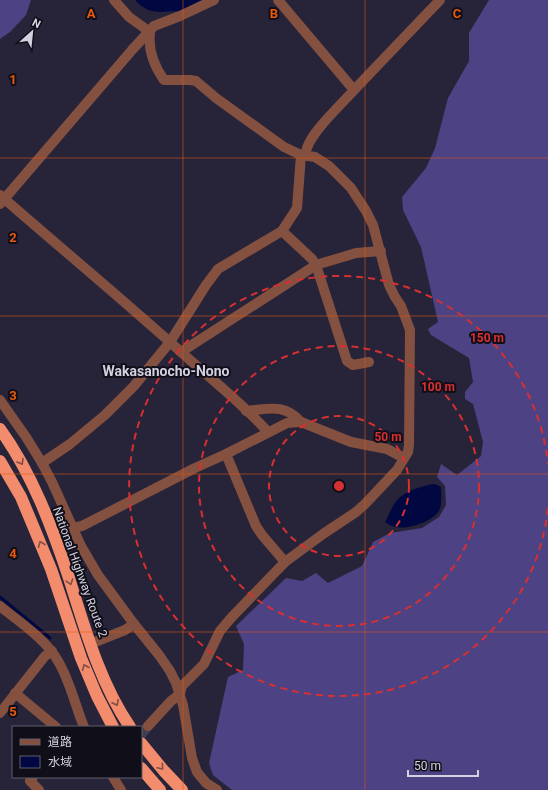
<svg xmlns="http://www.w3.org/2000/svg" width="548" height="790" viewBox="0 0 548 790" font-family="Roboto,'Noto Sans JP',sans-serif">
<style>
.forest{fill:#4d4284}
.water{fill:#010841}
.lines{fill:none;stroke-linecap:round;stroke-linejoin:round}
.stream{stroke:#010841;stroke-width:3}
.minor-tunnel{stroke:#413e53;stroke-width:10;stroke-dasharray:10 5;stroke-linecap:butt}
.minor{stroke:#845040;stroke-width:10}
.highway{stroke:#f38c6d;stroke-width:12}
.oneway{stroke:#824e43}
.grid{fill:none;stroke:#e8590c;stroke-width:1;stroke-opacity:0.55}
.ring{fill:none;stroke:#d63031;stroke-width:2;stroke-dasharray:7 5}
.labels{text-anchor:middle;dominant-baseline:central;stroke-width:4;stroke-linejoin:round;paint-order:stroke}
.street-label{font-size:12px;fill:#d2d1df;stroke:#100f19}
.quarter-label{font-size:14px;font-weight:bold;fill:#d2d1df;stroke:#100f19}
.grid-label{font-size:13px;text-anchor:middle;font-weight:bold;fill:#e8590c;stroke:#100f19;stroke-width:4;stroke-linejoin:round;paint-order:stroke}
.centre{fill:#d63031;stroke:#100f19;stroke-width:2}
.ring-label{font-size:12px;text-anchor:middle;font-weight:bold;fill:#d63031;stroke:#100f19;stroke-width:4;stroke-linejoin:round;paint-order:stroke}
</style>
<rect width="100%" height="100%" fill="#27243a"/>
<g class="forest">
<path d="M 0,0 L 31,0 L 26,15 L 10,32 L 0,39 Z"/>
<path d="M 489,0 L 548,0 L 548,790 L 232,790 L 213,775 L 209,763 L 228,677 L 243,670 L 244,644 L 236,626 L 286,578 L 302,581 L 316,573 L 328,583 L 362,566 L 373,542 L 390,533 L 422,528 L 439,517 L 446,505 L 445,486 L 437,477 L 441,464 L 457,475 L 481,456 L 483,442 L 473,404 L 465,399 L 465,392 L 473,382 L 469,358 L 431,335 L 428,329 L 438,322 L 421,247 L 403,210 L 402,197 L 426,168 L 435,148 L 448,98 L 469,61 L 469,33 Z"/>
</g>
<g class="water">
<path d="M 135,0 L 207,0 L 180,12 L 178,11 C 161,12 148,15 135,0 Z"/>
<path d="M 435,484 L 441,487 C 441,494 442,501 440,509 C 435,521 408,530 396,527 C 392,527 388,524 385,522 C 389,515 392,506 397,500 C 405,491 424,485 435,484 Z"/>
</g>
<g class="lines">
<path class="stream" d="M 0,597 L 50,638"/>
<path class="minor-tunnel" d="M 141,735 L 148,726"/>
<g class="minor">
<path d="M 114,0 L 129,17 L 150,32"/>
<path d="M 278,0 L 354,90 C 342,104 304,138 306,155"/>
<path d="M 354,90 L 440,0"/>
<path d="M 0,195 C 63,250 128,304 190,360 C 216,383 245,406 268,432"/>
<path d="M 0,204 L 132,50 L 154,26 L 180,16 L 214,0"/>
<path d="M 282,231 L 312,259 L 316,265 L 347,361 L 353,365 L 369,362"/>
<path d="M 181,352 L 316,265 L 356,253 L 381,251"/>
<path d="M 0,400 L 26,437 L 42,463 L 52,482 L 81,546 L 98,575 L 134,624 L 159,655 L 170,671 L 176,683 L 183,705 L 192,758 L 197,772 L 206,783 L 217,790"/>
<path d="M 246,411 C 269,409 284,403 301,422"/>
<path d="M 226,454 L 256,526 L 262,535 L 285,562"/>
<path d="M 42,463 L 70,444 L 105,415 L 134,386 L 170,342 L 206,285 L 218,269 L 282,231 L 297,208 L 301,155"/>
<path d="M 72,528 L 82,526 L 195,468 L 226,454 L 287,423 L 301,422 L 351,442 L 387,449 L 404,458"/>
<path d="M 0,606 C 19,622 46,639 58,661 C 70,681 75,705 84,727"/>
<path d="M 90,644 L 125,630 L 134,624"/>
<path d="M 15,693 L 56,727"/>
<path d="M 0,713 L 45,656 L 52,651"/>
<path d="M 148,726 L 171,701 L 180,694 L 182,686 L 204,664 L 220,631 L 231,618 L 285,562 L 323,534 L 356,512 L 365,504 L 397,470 L 408,452 L 409,445 L 410,330 L 401,306 L 395,297 L 389,285 L 373,225 L 366,211 L 351,188 L 329,166 L 315,157 L 301,155 L 284,147 L 216,98 L 196,81 L 190,80 L 164,80 C 154,66 148,49 150,32"/>
<path d="M 33,777 L 30,781 L 39,790"/>
<path d="M 113,777 L 121,790"/>
</g>
<g class="highway">
<path d="M 0,429 C 32,473 52,527 69,578 C 85,629 100,683 130,727"/>
<path d="M 0,461 L 21,497 L 51,569 L 81,658 L 97,696 L 113,727"/>
<path d="M 141,743 L 164,771 L 182,790"/>
<path d="M 141,768 L 160,790"/>
</g>
</g>
<defs><path id="oneway-chevron" d="M-2-3.5L2.5 0L-2 3.5" fill="none" stroke-width="1.6" stroke-linecap="round" stroke-linejoin="round"/></defs>
<g class="oneway">
<use href="#oneway-chevron" transform="translate(21 462) rotate(59)"/>
<use href="#oneway-chevron" transform="translate(41 544) rotate(-112)"/>
<use href="#oneway-chevron" transform="translate(70 582) rotate(72)"/>
<use href="#oneway-chevron" transform="translate(85 667) rotate(-113)"/>
<use href="#oneway-chevron" transform="translate(116 703) rotate(63)"/>
<use href="#oneway-chevron" transform="translate(161 767) rotate(50)"/>
</g>
<path class="grid" d="M 183,0 L 183,790M 365,0 L 365,790M 0,158 L 548,158M 0,316 L 548,316M 0,474 L 548,474M 0,632 L 548,632"/>
<g class="ring">
<circle cx="339" cy="486" r="70"/>
<circle cx="339" cy="486" r="140"/>
<path d="M548 508A210 210 0 1 1 548 464"/>
</g>
<g class="labels">
<g class="street-label">
<text transform="translate(80 572) rotate(70)">National Highway Route 2</text>
</g>
<g class="quarter-label">
<text x="166" y="371">Wakasanocho-Nono</text>
</g>
</g>
<g class="grid-label">
<text x="91" y="18">A</text>
<text x="274" y="18">B</text>
<text x="457" y="18">C</text>
<text x="13" y="84">1</text>
<text x="13" y="242">2</text>
<text x="13" y="400">3</text>
<text x="13" y="558">4</text>
<text x="13" y="716">5</text>
</g>
<circle cx="339" cy="486" r="6" class="centre"/>
<g class="ring-label">
<text x="487" y="342">150 m</text>
<text x="438" y="391">100 m</text>
<text x="388" y="441">50 m</text>
</g>
<rect x="12" y="726" width="130" height="52" fill="#100f19" stroke="#5e5d68"/>
<rect x="20" y="739" width="20" height="6" fill="#845040" stroke="#5e5d68"/>
<text x="48" y="746" font-size="12" fill="#d2d1df">道路</text>
<rect x="20" y="756" width="20" height="12" fill="#010841" stroke="#5e5d68"/>
<text x="48" y="766" font-size="12" fill="#d2d1df">水域</text>
<g transform="translate(32 32) rotate(27)" stroke="#100f19" stroke-width="3" paint-order="stroke">
<path d="M0-3L7 15L0 10L-7 15Z" fill="#d2d1df"/>
<text y="-6" font-size="11" font-weight="bold" text-anchor="middle" fill="#d2d1df">N</text>
</g>
<path d="M408 770v6h70v-6" fill="none" stroke="#d2d1df" stroke-width="2"/>
<text x="414" y="770" font-size="12" fill="#d2d1df" stroke="#100f19" stroke-width="3" paint-order="stroke">50 m</text>
</svg>
